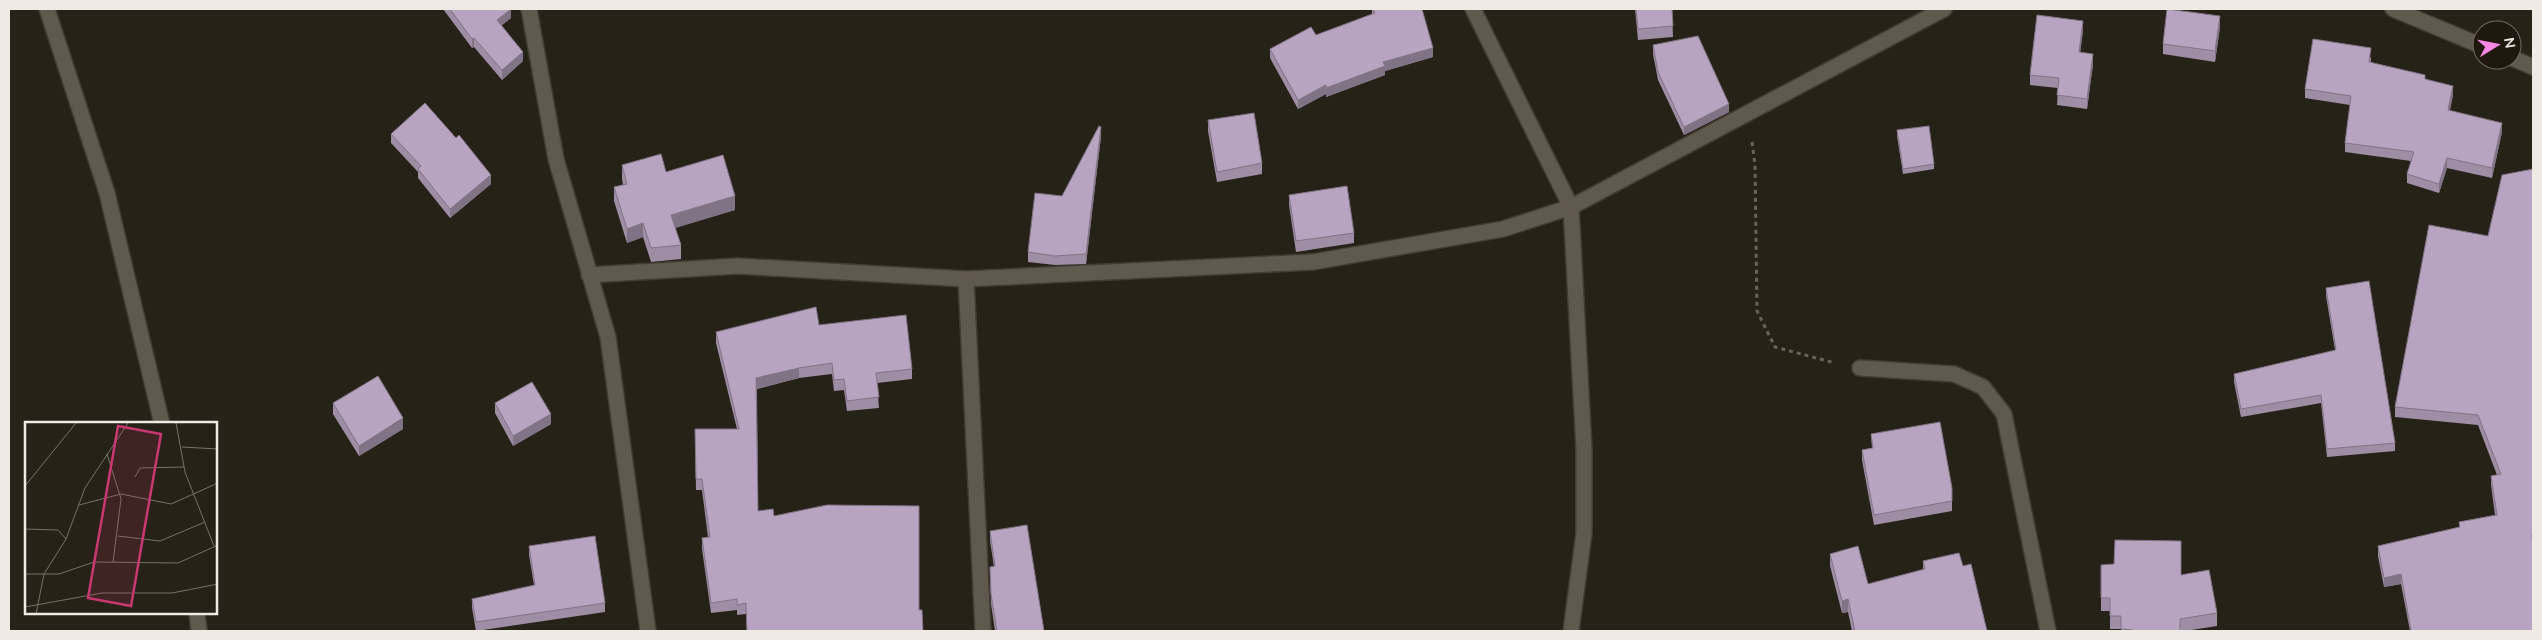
<svg xmlns="http://www.w3.org/2000/svg" width="2542" height="640" viewBox="0 0 2542 640" font-family="Mulish,sans-serif">
<style>
.lines{fill:none;stroke-linecap:round;stroke-linejoin:round}
.minor-casing{stroke:#413c34;stroke-width:18}
.path{stroke:#69645b;stroke-width:3;stroke-dasharray:4 4;stroke-linecap:butt}
.minor{stroke:#60594d;stroke-width:15}
.wall{fill:#9d8da5}
.shaded-wall{fill:#807386}
.building{fill:#b7a4c0;stroke:#807386}
.inset-road{fill:none;stroke:#777269;stroke-width:1}
.view{fill:#c93870;fill-opacity:0.15;stroke:#c93870;stroke-width:2.5}
.inset-edge{fill:none;stroke:#efebe4;stroke-width:2.5}
</style>
<rect width="100%" height="100%" fill="#272217"/>
<g class="lines">
<defs>
<g id="minor">
<path d="M 47,9 L 107,193 L 162,424"/>
<path d="M 529,9 L 556,159 L 608,337 L 648,631"/>
<path d="M 1473,9 L 1571,207 L 1584,449 L 1584,533 L 1571,631"/>
<path d="M 2393,9 L 2482,46"/>
<path d="M 2512,58 L 2533,67"/>
<path d="M 589,275 L 738,266 L 966,279 L 1313,262 L 1503,229 L 1571,207 L 1944,9"/>
<path d="M 966,279 L 983,631"/>
<path d="M 1860,368 L 1954,374 L 1983,387 L 2004,414 L 2048,631"/>
<path d="M 197,614 L 199,631"/>
</g>
</defs>
<use href="#minor" class="minor-casing"/>
<path class="path" d="M 1752,142 L 1755,165 L 1757,311 L 1775,347 L 1835,363"/>
<use href="#minor" class="minor"/>
</g>
<g class="wall">
<path d="M 443,9 L 511,9 L 511,18 L 501,26 L 523,61 L 502,80 L 474,47 L 472,48 Z"/>
<path d="M 1372,9 L 1422,9 L 1433,57 L 1385,71 L 1385,75 L 1326,97 L 1326,94 L 1298,109 L 1270,58 L 1270,49 L 1316,35 L 1372,14 Z"/>
<path d="M 1635,9 L 1672,9 L 1673,37 L 1638,40 Z"/>
<path d="M 2220,27 L 2215,62 L 2163,54 L 2163,44 Z"/>
<path d="M 2083,31 L 2080,52 L 2093,64 L 2087,109 L 2057,105 L 2058,88 L 2030,85 L 2030,75 Z"/>
<path d="M 1653,45 L 1729,112 L 1684,135 L 1658,80 L 1653,54 Z"/>
<path d="M 2371,57 L 2371,62 L 2425,79 L 2453,95 L 2450,110 L 2502,132 L 2492,178 L 2447,168 L 2439,193 L 2407,183 L 2407,174 L 2411,161 L 2345,152 L 2345,143 L 2350,105 L 2305,98 L 2305,89 Z"/>
<path d="M 1208,120 L 1262,163 L 1262,174 L 1217,182 L 1208,131 Z"/>
<path d="M 1897,130 L 1934,164 L 1934,169 L 1903,174 L 1897,136 Z"/>
<path d="M 391,134 L 491,184 L 450,218 L 418,178 L 418,172 L 391,143 Z"/>
<path d="M 1101,136 L 1086,264 L 1055,265 L 1028,262 L 1028,252 L 1062,196 Z"/>
<path d="M 622,165 L 666,172 L 735,210 L 675,228 L 681,245 L 681,259 L 651,262 L 643,237 L 627,243 L 614,201 L 614,187 L 623,185 L 622,179 Z"/>
<path d="M 1289,195 L 1354,233 L 1354,243 L 1296,252 L 1289,205 Z"/>
<path d="M 2488,236 L 2533,631 L 2410,631 L 2401,584 L 2384,587 L 2378,556 L 2378,546 L 2459,527 L 2459,522 L 2495,515 L 2491,485 L 2491,476 L 2497,475 L 2478,425 L 2395,417 L 2395,407 Z"/>
<path d="M 2326,288 L 2395,443 L 2395,451 L 2327,457 L 2321,403 L 2241,417 L 2234,382 L 2234,374 L 2335,350 L 2326,296 Z"/>
<path d="M 819,325 L 912,369 L 912,379 L 877,383 L 879,408 L 847,411 L 844,390 L 834,391 L 832,374 L 799,378 L 757,389 L 758,511 L 774,516 L 919,610 L 923,631 L 747,631 L 746,614 L 737,615 L 737,610 L 711,613 L 702,549 L 702,538 L 708,537 L 702,490 L 696,490 L 695,429 L 737,429 L 716,343 L 716,332 Z"/>
<path d="M 333,403 L 403,429 L 359,456 L 333,414 Z"/>
<path d="M 495,403 L 551,424 L 513,446 L 495,413 Z"/>
<path d="M 1871,434 L 1952,488 L 1952,511 L 1874,525 L 1862,460 L 1862,450 L 1872,448 Z"/>
<path d="M 990,531 L 1044,631 L 995,631 L 991,604 L 990,567 L 994,567 L 990,541 Z"/>
<path d="M 529,546 L 605,603 L 605,612 L 476,631 L 472,608 L 472,599 L 534,585 L 529,555 Z"/>
<path d="M 1830,554 L 1868,584 L 1923,570 L 1923,561 L 1963,566 L 1987,631 L 1852,631 L 1848,612 L 1842,613 L 1830,566 Z"/>
<path d="M 2101,565 L 2181,575 L 2217,613 L 2217,626 L 2185,631 L 2121,631 L 2121,629 L 2110,629 L 2110,611 L 2101,611 Z"/>
</g>
<g class="shaded-wall">
<path d="M 511,9 L 511,18 L 497,29 L 497,20 Z"/>
<path d="M 2220,16 L 2220,27 L 2215,62 L 2215,51 Z"/>
<path d="M 2083,21 L 2083,31 L 2079,62 L 2079,52 Z"/>
<path d="M 474,38 L 474,47 L 472,48 L 472,39 Z"/>
<path d="M 1433,48 L 1433,57 L 1385,71 L 1385,75 L 1326,97 L 1326,88 L 1383,62 Z"/>
<path d="M 523,52 L 523,61 L 502,80 L 502,70 Z"/>
<path d="M 2093,54 L 2093,64 L 2087,109 L 2087,99 Z"/>
<path d="M 1326,85 L 1326,94 L 1298,109 L 1298,100 Z"/>
<path d="M 2453,86 L 2453,95 L 2448,119 L 2448,110 Z"/>
<path d="M 1729,104 L 1729,112 L 1684,135 L 1684,127 Z"/>
<path d="M 2502,123 L 2502,132 L 2492,178 L 2492,168 Z"/>
<path d="M 1101,127 L 1101,136 L 1086,264 L 1086,254 Z"/>
<path d="M 2447,158 L 2447,168 L 2439,193 L 2439,184 Z"/>
<path d="M 491,175 L 491,184 L 450,218 L 450,209 Z"/>
<path d="M 735,196 L 735,210 L 671,229 L 671,215 Z"/>
<path d="M 643,223 L 643,237 L 627,243 L 627,229 Z"/>
<path d="M 799,368 L 799,378 L 756,389 L 756,378 Z"/>
<path d="M 551,414 L 551,424 L 513,446 L 513,436 Z"/>
<path d="M 403,418 L 403,429 L 359,456 L 359,446 Z"/>
<path d="M 2401,574 L 2401,584 L 2384,587 L 2384,578 Z"/>
<path d="M 1848,599 L 1848,612 L 1842,613 L 1842,601 Z"/>
</g>
<g class="building">
<path d="M 450,9 L 511,9 L 497,20 L 523,52 L 502,70 L 474,38 L 472,39 Z"/>
<path d="M 1373,9 L 1422,9 L 1433,48 L 1383,62 L 1385,66 L 1326,88 L 1326,85 L 1298,100 L 1270,49 L 1311,27 L 1316,35 L 1375,13 Z"/>
<path d="M 1636,9 L 1672,9 L 1673,26 L 1638,29 Z"/>
<path d="M 2167,9 L 2220,16 L 2215,51 L 2163,44 Z"/>
<path d="M 2037,15 L 2083,21 L 2079,52 L 2093,54 L 2087,99 L 2057,95 L 2059,78 L 2030,75 Z"/>
<path d="M 1698,36 L 1729,104 L 1684,127 L 1658,72 L 1653,45 Z"/>
<path d="M 2313,39 L 2371,48 L 2369,62 L 2425,75 L 2425,79 L 2453,86 L 2448,110 L 2502,123 L 2492,168 L 2447,158 L 2439,184 L 2407,174 L 2414,152 L 2345,143 L 2351,96 L 2305,89 Z"/>
<path d="M 425,103 L 456,138 L 459,135 L 491,175 L 450,209 L 418,169 L 421,166 L 391,134 Z"/>
<path d="M 1254,113 L 1262,163 L 1217,172 L 1208,120 Z"/>
<path d="M 1099,126 L 1101,127 L 1086,254 L 1055,256 L 1028,252 L 1035,193 L 1062,196 Z"/>
<path d="M 1929,126 L 1934,164 L 1903,169 L 1897,130 Z"/>
<path d="M 661,154 L 666,172 L 723,155 L 735,196 L 671,215 L 681,245 L 651,248 L 643,223 L 627,229 L 614,187 L 627,184 L 622,165 Z"/>
<path d="M 2533,169 L 2533,533 L 2532,534 L 2533,545 L 2533,631 L 2411,631 L 2401,574 L 2384,578 L 2378,546 L 2460,527 L 2459,522 L 2497,515 L 2491,476 L 2501,474 L 2478,415 L 2395,407 L 2429,225 L 2488,236 L 2502,175 Z"/>
<path d="M 1347,186 L 1354,233 L 1296,241 L 1289,195 Z"/>
<path d="M 2369,281 L 2395,443 L 2327,449 L 2321,395 L 2241,409 L 2234,374 L 2336,350 L 2326,288 Z"/>
<path d="M 816,307 L 819,325 L 906,315 L 912,369 L 876,373 L 879,397 L 847,401 L 844,379 L 834,380 L 832,363 L 799,368 L 756,378 L 758,511 L 773,509 L 774,516 L 827,505 L 919,506 L 919,610 L 922,610 L 923,631 L 747,631 L 746,603 L 737,605 L 737,599 L 711,603 L 702,538 L 710,537 L 702,479 L 696,479 L 695,429 L 739,429 L 716,332 Z"/>
<path d="M 378,376 L 403,418 L 359,446 L 333,403 Z"/>
<path d="M 532,382 L 551,414 L 513,436 L 495,403 Z"/>
<path d="M 1940,422 L 1952,488 L 1952,501 L 1874,515 L 1862,450 L 1873,448 L 1871,434 Z"/>
<path d="M 1027,525 L 1044,631 L 997,631 L 991,594 L 990,567 L 995,566 L 990,531 Z"/>
<path d="M 595,536 L 605,603 L 476,622 L 472,599 L 535,585 L 529,546 Z"/>
<path d="M 2115,540 L 2181,541 L 2181,575 L 2209,570 L 2217,613 L 2180,619 L 2180,631 L 2133,631 L 2133,630 L 2121,629 L 2121,616 L 2110,616 L 2110,598 L 2101,598 L 2101,565 L 2114,564 Z"/>
<path d="M 1858,546 L 1868,584 L 1925,569 L 1923,561 L 1959,553 L 1963,566 L 1971,564 L 1987,631 L 1855,631 L 1848,599 L 1842,601 L 1830,554 Z"/>
</g>
<g transform="translate(25 422)">
<rect width="192" height="192" fill="#272217"/>
<path class="inset-road" d="M 151,1 L 160,50 L 189,124M 157,25 L 193,27M 82,32 L 96,77 L 88,140M 110,55 L 115,46 L 159,45M 0,64 L 51,1M 54,83 L 96,72 L 146,82 L 193,61M 0,107 L 33,108 L 41,117M 93,114 L 135,119 L 180,100M 0,152 L 34,152 L 69,140 L 153,141 L 193,123M 0,185 L 77,171 L 147,171 L 193,162M 11,192 L 19,152 L 41,117 L 60,66 L 103,1"/>
<path class="view" d="M 93,4 L 136,12 L 106,184 L 63,176 Z"/>
<rect width="192" height="192" class="inset-edge"/>
</g>
<rect width="2542" height="640" fill="none" stroke="#efebe4" stroke-width="20"/>
<g transform="translate(2497 45) rotate(80)"><circle r="24" fill="#1e180e" stroke="#726c64"/>
<path d="M0-4L9 19L0 12L-9 19Z" fill="#fb87e5"/>
<text y="-8" font-size="14" font-weight="bold" text-anchor="middle" fill="#efebe4">N</text>
</g>
</svg>
